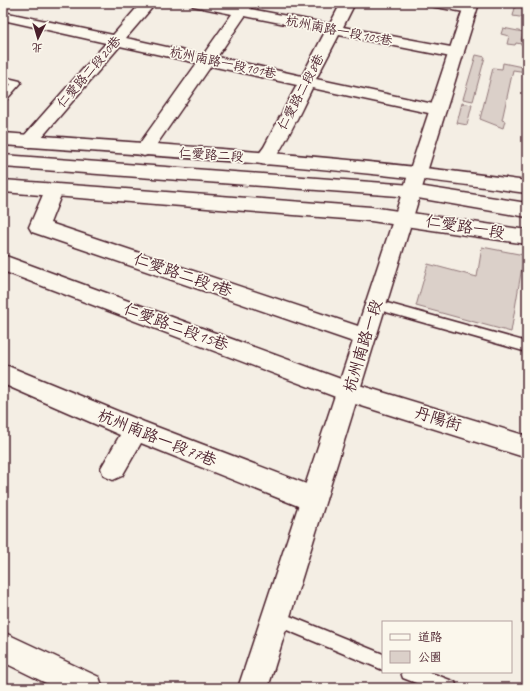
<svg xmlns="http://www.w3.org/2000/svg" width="530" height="691" viewBox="0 0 530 691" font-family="Caveat,'LXGW WenKai TC',sans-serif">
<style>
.green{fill:#dbd0c9;stroke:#92787a}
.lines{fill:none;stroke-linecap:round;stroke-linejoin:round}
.service-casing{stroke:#4a1f2b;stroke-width:3}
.minor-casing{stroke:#4a1f2b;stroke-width:3}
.tertiary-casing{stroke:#4a1f2b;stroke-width:3}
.secondary-casing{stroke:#4a1f2b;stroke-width:3}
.service{fill:#fbf7ec;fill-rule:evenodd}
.minor{fill:#fbf7ec;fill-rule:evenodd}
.tertiary{fill:#fbf7ec;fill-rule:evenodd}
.secondary{fill:#fbf7ec;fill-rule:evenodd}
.labels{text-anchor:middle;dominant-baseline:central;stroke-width:3.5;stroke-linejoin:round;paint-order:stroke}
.far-street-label{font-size:13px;fill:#4a1f2b;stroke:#fbf7ec}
.street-label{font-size:16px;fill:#4a1f2b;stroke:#fbf7ec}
</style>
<rect width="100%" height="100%" fill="#f4eee4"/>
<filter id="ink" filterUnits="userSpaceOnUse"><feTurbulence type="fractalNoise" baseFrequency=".025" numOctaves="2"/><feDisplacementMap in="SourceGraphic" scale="8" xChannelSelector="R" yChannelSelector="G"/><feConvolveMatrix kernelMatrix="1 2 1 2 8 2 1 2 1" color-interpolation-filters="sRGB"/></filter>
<g filter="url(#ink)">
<g class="green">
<path d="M 516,3 L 527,3 L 526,18 L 513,16 Z"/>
<path d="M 503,28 L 523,32 L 521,40 L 527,41 L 527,45 L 516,43 L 515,45 L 507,44 L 509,36 L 501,34 Z"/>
<path d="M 476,55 L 485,57 L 473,101 L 463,99 Z"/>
<path d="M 503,63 L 527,68 L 527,72 L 513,70 L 502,120 L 505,121 L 503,128 L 480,119 L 493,68 L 502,69 Z"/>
<path d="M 462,103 L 472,105 L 467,125 L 457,123 Z"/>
<path d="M 482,247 L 524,255 L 511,332 L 416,306 L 428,264 L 477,277 Z"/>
</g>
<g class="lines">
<defs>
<g id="service">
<path d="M 420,3 L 437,3 L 470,9 L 474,11 L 470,13 L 424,5 Z"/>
<path d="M 3,77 L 20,81 L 21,83 L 6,100 L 3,101 L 3,93 L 11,84 L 3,83 Z"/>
<path d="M 376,300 L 527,342 L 527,352 L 372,308 L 370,305 L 372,302 Z"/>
<path d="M 275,610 L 383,654 L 383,670 L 270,623 L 267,618 L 270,613 Z"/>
<path d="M 401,672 L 429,672 L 455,682 L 457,688 L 429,688 L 403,678 Z"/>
</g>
<g id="minor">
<path d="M 141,3 L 156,3 L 126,38 L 203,55 L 232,14 L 193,6 L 191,3 L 220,3 L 238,6 L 240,3 L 254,3 L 250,9 L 330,24 L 341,3 L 355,3 L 343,27 L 456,48 L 461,50 L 464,53 L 461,56 L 456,58 L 339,35 L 316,79 L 438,105 L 444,106 L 446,110 L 444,114 L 438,115 L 312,88 C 305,102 280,157 270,163 C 266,166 262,164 258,163 L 255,159 L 264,147 L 297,85 L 211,66 L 150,154 L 144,156 L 138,154 L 135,150 L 197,63 L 120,46 L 35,145 L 29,147 L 23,145 L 20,141 L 23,137 L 106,43 L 3,20 L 3,12 L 113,35 ZM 245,16 L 325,32 L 302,76 L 217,57 Z"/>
<path d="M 54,184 L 60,185 L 63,190 L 50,223 L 373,331 L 376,337 L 373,343 L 365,346 L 32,232 L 29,227 L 45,190 L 48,185 Z"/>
<path d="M 3,255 L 349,382 L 527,436 L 527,458 L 349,402 L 3,271 Z"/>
<path d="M 3,364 L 144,422 L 322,490 L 326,499 L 322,508 L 313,512 L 141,443 L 122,476 L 113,480 L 104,476 L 101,468 L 120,435 L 3,384 Z"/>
<path d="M 3,632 L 99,677 L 103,688 L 56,688 L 3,662 Z"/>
</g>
<path id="tertiary" d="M 465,3 L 479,3 L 268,688 L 238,688 Z"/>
<g id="secondary">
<path d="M 3,133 C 178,146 353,156 527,181 L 527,193 C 353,168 178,157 3,145 Z"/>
<path d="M 3,155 L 412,185 L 527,203 L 527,217 L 412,197 L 3,167 Z"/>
<path d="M 3,180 L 371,207 L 527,230 L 527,244 L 371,221 L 3,192 Z"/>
</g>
</defs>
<use href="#service" class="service-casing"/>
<use href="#minor" class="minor-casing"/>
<use href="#tertiary" class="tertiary-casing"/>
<use href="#secondary" class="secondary-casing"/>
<use href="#service" class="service"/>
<use href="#minor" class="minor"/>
<use href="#tertiary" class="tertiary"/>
<use href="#secondary" class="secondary"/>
</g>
</g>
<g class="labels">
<g class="far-street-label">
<text transform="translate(339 31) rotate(11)">杭州南路一段105巷</text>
<text transform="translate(223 63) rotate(12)">杭州南路一段101巷</text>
<text transform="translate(89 72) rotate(-49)">仁愛路二段20巷</text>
<text transform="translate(301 92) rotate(-62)">仁愛路二段8巷</text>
<text transform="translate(211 155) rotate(4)">仁愛路二段</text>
</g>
<g class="street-label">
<text transform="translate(465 227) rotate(9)">仁愛路一段</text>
<text transform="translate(183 275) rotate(19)">仁愛路二段9巷</text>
<text transform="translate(176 327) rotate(20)">仁愛路二段15巷</text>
<text transform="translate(363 346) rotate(-73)">杭州南路一段</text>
<text transform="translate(438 419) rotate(17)">丹陽街</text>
<text transform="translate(157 438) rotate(22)">杭州南路一段77巷</text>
</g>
</g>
<rect width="530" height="691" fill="none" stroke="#fbf7ec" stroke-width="16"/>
<rect x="8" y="8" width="514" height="675" fill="none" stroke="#4a1f2b" stroke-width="1.5" filter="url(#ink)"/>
<rect x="382" y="621" width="130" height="52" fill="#fbf7ec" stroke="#b4a19f"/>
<rect x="390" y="634" width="20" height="6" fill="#fbf7ec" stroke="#b4a19f"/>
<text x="418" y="641" font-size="12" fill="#4a1f2b">道路</text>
<rect x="390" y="651" width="20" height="12" fill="#dbd0c9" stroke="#b4a19f"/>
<text x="418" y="661" font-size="12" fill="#4a1f2b">公園</text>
<g transform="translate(38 38) rotate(185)" stroke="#fbf7ec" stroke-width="3" paint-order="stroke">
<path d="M0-3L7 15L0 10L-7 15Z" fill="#4a1f2b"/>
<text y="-6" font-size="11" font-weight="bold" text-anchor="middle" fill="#4a1f2b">北</text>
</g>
</svg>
